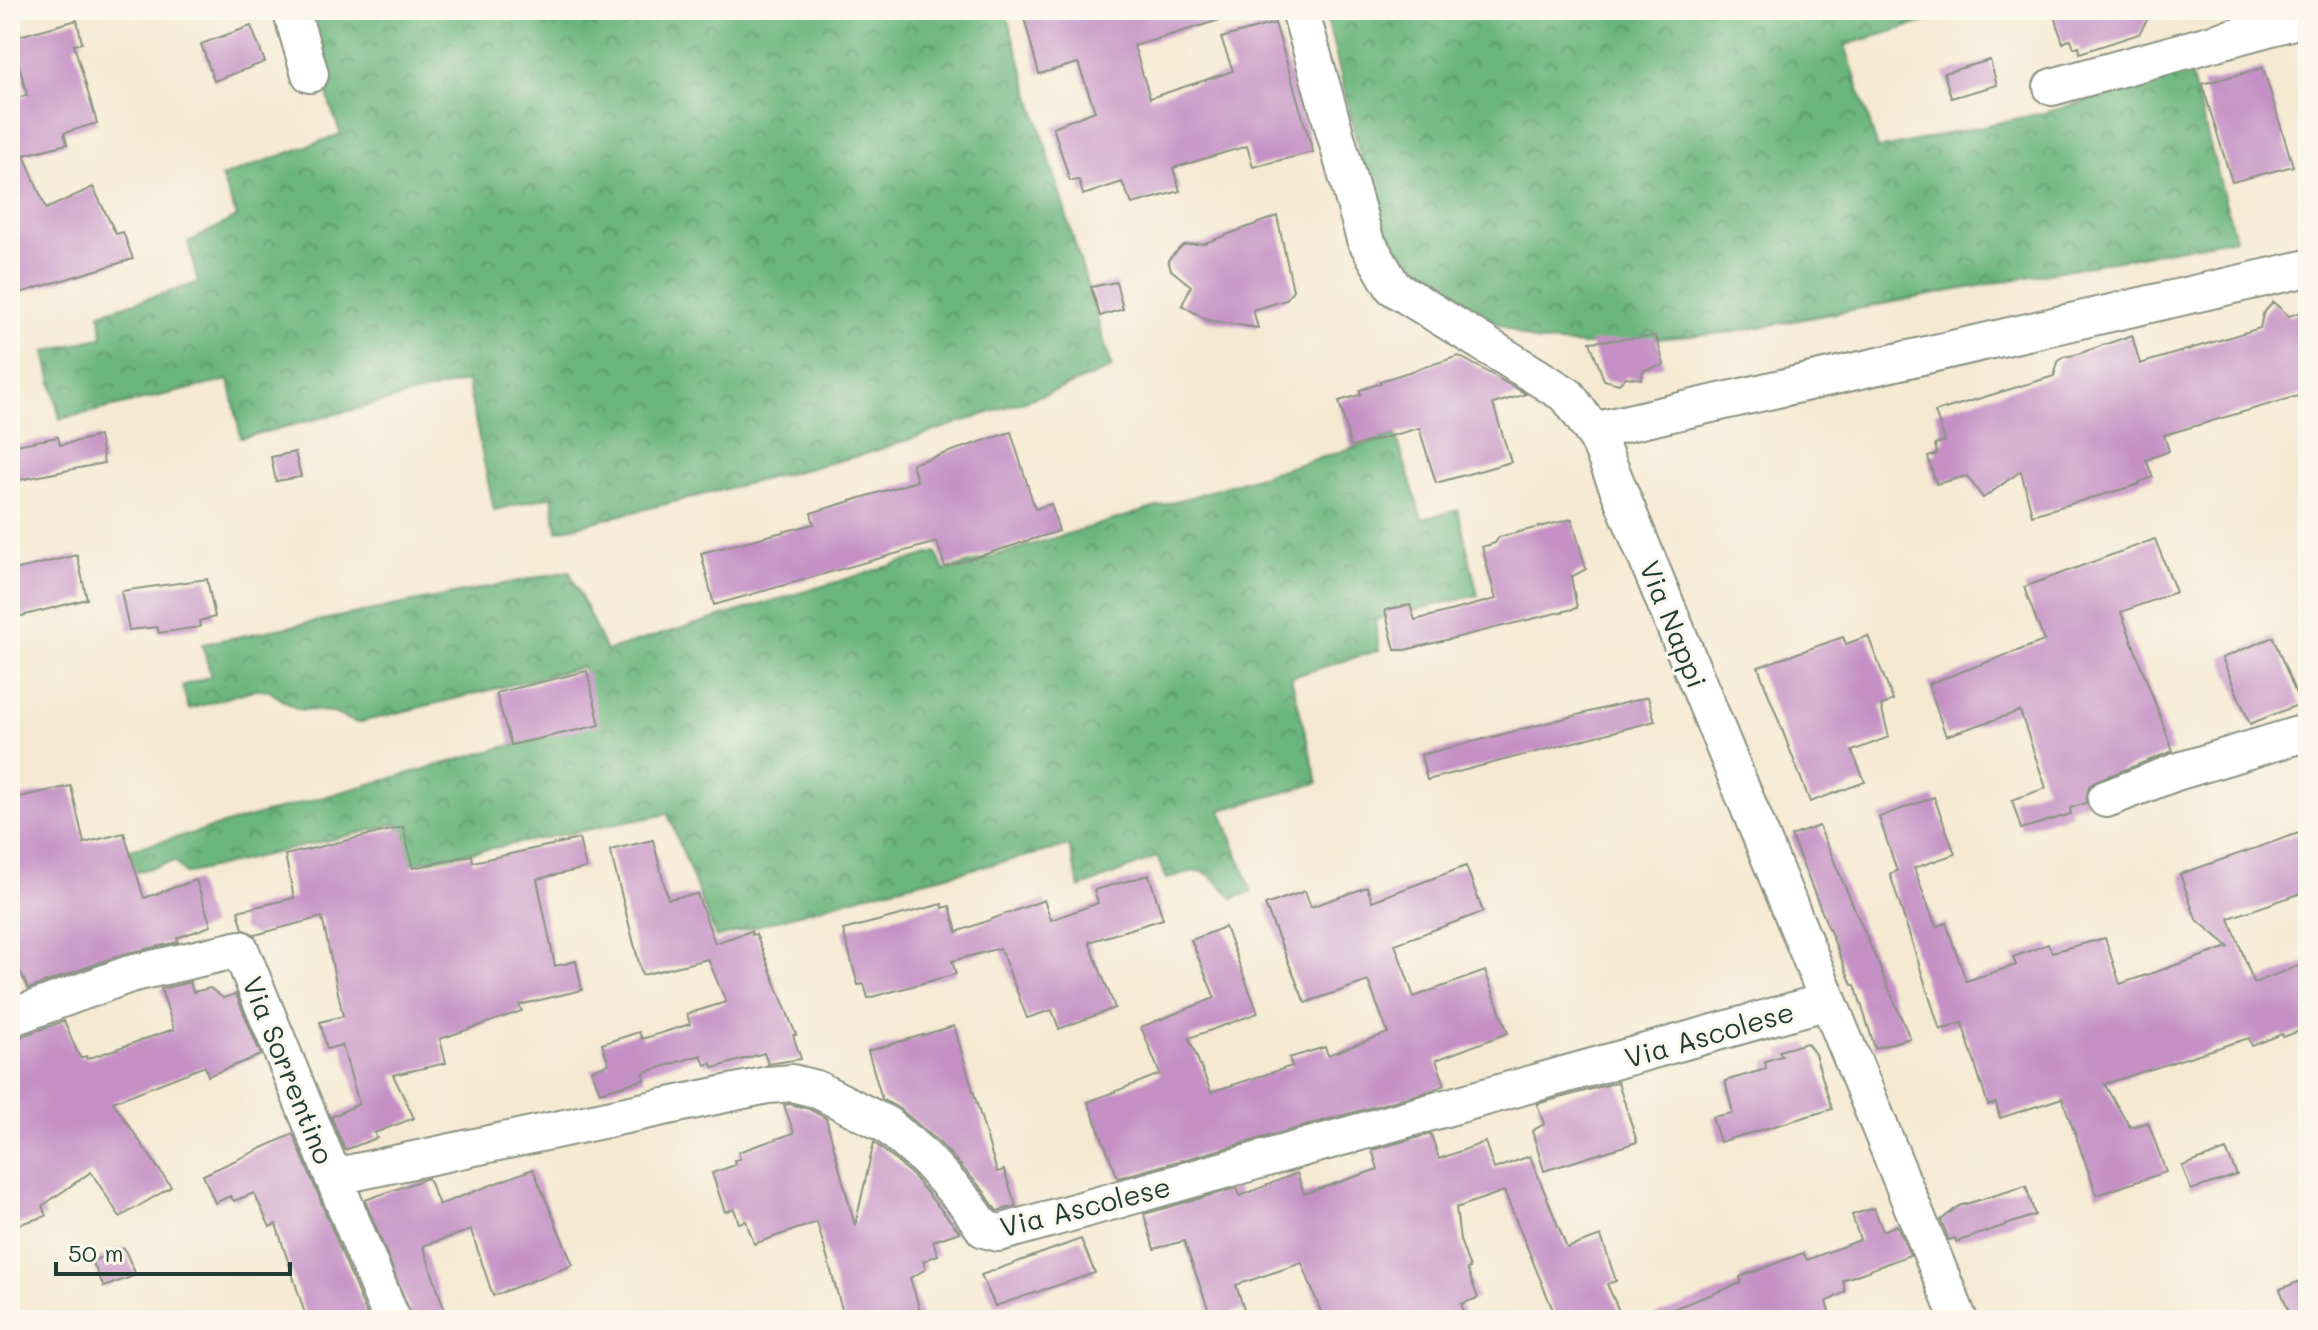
<svg xmlns="http://www.w3.org/2000/svg" width="2318" height="1330" viewBox="0 0 2318 1330" font-family="Mali,sans-serif">
<style>
.forest{fill:url(#forest-crowns);stroke:#447958;stroke-width:2}
.building{fill:#c490c5}
.lines{fill:none;stroke-linecap:round;stroke-linejoin:round}
.street-casing{stroke:#8a9383;stroke-width:40}
.street{stroke:#fff;stroke-width:36}
.labels{text-anchor:middle;dominant-baseline:central;stroke-width:6;stroke-linejoin:round;paint-order:stroke}
.street-label{font-size:28px;fill:#1f3d34;stroke:#fbf7ec}
</style>
<defs>
<pattern id="forest-crowns" width="20" height="18" patternUnits="userSpaceOnUse" patternTransform="scale(2)"><rect width="20" height="18" fill="#6ab57d"/><path d="M2 6a3 3 0 1 1 6 0M12 15a3 3 0 1 1 6 0" fill="none" stroke="#579467"/></pattern>
</defs>
<rect width="100%" height="100%" fill="#fbf7ec"/>
<filter id="ink" filterUnits="userSpaceOnUse"><feTurbulence type="fractalNoise" baseFrequency=".0125" numOctaves="2"/><feDisplacementMap in="SourceGraphic" scale="16" xChannelSelector="R" yChannelSelector="G"/><feConvolveMatrix kernelMatrix="1 2 1 2 8 2 1 2 1" color-interpolation-filters="sRGB"/></filter>
<filter id="wash" filterUnits="userSpaceOnUse"><feTurbulence type="fractalNoise" baseFrequency=".006" numOctaves="4" result="noise"/><feDisplacementMap in="SourceGraphic" scale="32" xChannelSelector="R" yChannelSelector="G"/><feGaussianBlur stdDeviation="1.8" result="paint"/><feColorMatrix in="noise" values="0 0 0 0 0 0 0 0 0 0 0 0 0 0 0 0 0 1.4 0 .05"/><feComposite in="paint" operator="in"/></filter>
<g filter="url(#wash)">
<rect width="100%" height="100%" fill="#f5e9d2"/>
<g class="forest">
<path d="M 306,10 L 1005,10 L 1112,368 L 1057,390 L 866,454 L 557,531 L 552,496 L 494,510 L 467,381 L 241,438 L 229,380 L 60,419 L 45,352 L 102,337 L 100,313 L 198,283 L 188,242 L 237,217 L 221,177 L 341,134 L 331,108 Z"/>
<path d="M 1325,10 L 1966,10 L 1845,45 L 1878,149 L 2047,112 L 2190,71 L 2235,238 L 1734,332 L 1585,345 L 1534,341 L 1483,316 L 1427,279 L 1396,251 L 1368,189 Z"/>
<path d="M 1396,435 L 1422,519 L 1458,510 L 1478,595 L 1375,620 L 1379,650 L 1291,677 L 1318,783 L 1221,810 L 1252,892 L 1233,898 C 1204,869 1207,865 1167,879 L 1157,857 L 1080,888 L 1069,846 L 864,895 L 716,938 L 668,814 L 410,864 L 398,824 L 185,874 L 175,861 L 16,906 L 10,879 L 186,835 L 598,721 L 583,667 L 357,723 L 331,712 L 297,709 L 267,690 L 256,689 L 189,709 L 182,686 L 211,676 L 202,644 L 569,571 L 606,651 L 936,552 L 944,571 Z"/>
</g>
<g id="blocks">
<g class="building">
<path d="M 1022,10 L 1232,10 L 1233,16 L 1134,46 L 1150,98 L 1233,71 L 1221,38 L 1275,23 L 1313,152 L 1253,167 L 1247,146 L 1173,168 L 1180,191 L 1132,204 L 1122,182 L 1083,195 L 1079,180 L 1070,181 L 1053,127 L 1095,111 L 1078,63 L 1039,74 Z"/>
<path d="M 2052,10 L 2153,10 L 2139,34 L 2080,53 L 2079,46 L 2074,48 L 2071,39 L 2063,43 Z"/>
<path d="M 77,20 L 82,43 L 74,45 L 97,123 L 64,133 L 67,144 L 24,155 L 46,209 L 93,187 L 116,234 L 123,232 L 133,259 L 10,296 L 10,100 L 27,95 L 12,38 Z"/>
<path d="M 251,26 L 265,62 L 214,81 L 201,44 Z"/>
<path d="M 1990,60 L 1997,85 L 1951,98 L 1944,73 Z"/>
<path d="M 2263,68 L 2293,166 L 2232,182 L 2202,84 Z"/>
<path d="M 1277,216 L 1293,290 L 1286,300 L 1253,310 L 1258,328 L 1207,320 L 1182,305 L 1191,286 L 1171,270 L 1168,260 L 1183,245 L 1205,243 Z"/>
<path d="M 1116,282 L 1123,309 L 1100,316 L 1091,287 Z"/>
<path d="M 2273,302 L 2289,316 L 2308,310 L 2308,393 L 2164,435 L 2169,451 L 2146,460 L 2153,477 L 2139,482 L 2140,484 L 2032,515 L 2021,471 L 1983,498 L 1967,476 L 1936,484 L 1928,457 L 1937,454 L 1935,444 L 1945,441 L 1935,412 L 2054,376 L 2058,362 L 2063,357 L 2075,355 L 2132,335 L 2140,364 L 2260,328 L 2263,314 Z"/>
<path d="M 1656,336 L 1664,365 L 1644,370 L 1641,379 L 1626,377 L 1619,384 L 1604,380 L 1590,342 Z"/>
<path d="M 1459,356 L 1526,394 L 1493,404 L 1511,462 L 1436,483 L 1419,428 L 1351,447 L 1339,401 L 1360,395 L 1360,390 L 1381,383 L 1380,381 Z"/>
<path d="M 1011,432 L 1035,509 L 1051,504 L 1059,531 L 945,567 L 937,542 L 714,605 L 701,553 L 814,524 L 811,513 L 917,481 L 912,464 Z"/>
<path d="M 99,436 L 104,463 L 10,482 L 10,446 L 58,437 L 60,445 Z"/>
<path d="M 295,452 L 301,477 L 276,481 L 271,457 Z"/>
<path d="M 1572,519 L 1586,569 L 1571,577 L 1577,608 L 1405,650 L 1395,650 L 1385,610 L 1410,605 L 1415,620 L 1496,599 L 1482,547 L 1495,543 L 1499,537 Z"/>
<path d="M 2155,539 L 2176,592 L 2121,612 L 2173,751 L 2098,780 L 2089,786 L 2086,803 L 2070,808 L 2071,814 L 2021,829 L 2012,800 L 2046,788 L 2020,711 L 1946,736 L 1928,684 L 2044,641 L 2024,587 Z"/>
<path d="M 77,555 L 87,599 L 10,619 L 10,571 Z"/>
<path d="M 207,579 L 215,617 L 199,621 L 200,627 L 159,633 L 157,627 L 129,630 L 121,591 Z"/>
<path d="M 1868,636 L 1893,700 L 1881,706 L 1889,737 L 1852,751 L 1865,782 L 1810,802 L 1758,667 L 1843,637 L 1846,644 Z"/>
<path d="M 2273,637 L 2300,704 L 2250,724 L 2222,658 Z"/>
<path d="M 587,671 L 600,725 L 511,745 L 496,693 Z"/>
<path d="M 1648,697 L 1655,721 L 1427,780 L 1421,755 Z"/>
<path d="M 71,786 L 84,843 L 124,833 L 144,898 L 196,880 L 211,926 L 177,938 L 178,942 L 123,954 L 28,989 L 10,948 L 10,799 Z"/>
<path d="M 1934,797 L 1955,854 L 1914,868 L 1936,927 L 1946,923 L 1966,981 L 2016,965 L 2013,957 L 2048,944 L 2052,952 L 2105,938 L 2120,984 L 2229,947 L 2196,919 L 2180,874 L 2308,830 L 2308,891 L 2229,918 L 2254,983 L 2308,962 L 2308,1028 L 2283,1037 L 2282,1034 L 2252,1046 L 2249,1038 L 2104,1084 L 2130,1127 L 2148,1122 L 2166,1172 L 2097,1195 L 2062,1098 L 2000,1118 L 1996,1103 L 1988,1105 L 1962,1023 L 1940,1030 L 1890,874 L 1897,871 L 1879,817 Z"/>
<path d="M 1819,826 L 1910,1038 L 1875,1048 L 1855,985 L 1852,985 L 1791,836 Z"/>
<path d="M 403,827 L 413,868 L 472,855 L 473,862 L 579,839 L 586,868 L 537,879 L 555,966 L 576,961 L 582,990 L 519,1005 L 522,1011 L 440,1039 L 446,1063 L 393,1075 L 414,1118 L 374,1133 L 377,1138 L 345,1150 L 331,1117 L 359,1104 L 342,1045 L 327,1049 L 320,1022 L 343,1016 L 322,917 L 255,935 L 243,929 L 238,911 L 294,898 L 285,855 Z"/>
<path d="M 653,840 L 668,899 L 697,894 L 715,943 L 751,931 L 752,935 L 756,934 L 796,1035 L 793,1035 L 801,1059 L 768,1064 L 764,1053 L 714,1068 L 711,1063 L 705,1065 L 701,1055 L 643,1073 L 645,1079 L 600,1092 L 591,1070 L 609,1064 L 602,1044 L 639,1032 L 642,1039 L 690,1024 L 687,1014 L 726,1002 L 708,959 L 642,975 L 610,850 Z"/>
<path d="M 1466,866 L 1483,912 L 1395,944 L 1414,997 L 1485,971 L 1508,1033 L 1436,1060 L 1445,1085 L 1430,1091 L 1118,1178 L 1088,1102 L 1160,1074 L 1141,1027 L 1215,998 L 1191,940 L 1225,927 L 1258,1013 L 1189,1038 L 1211,1092 L 1292,1066 L 1289,1058 L 1325,1047 L 1328,1055 L 1388,1033 L 1368,981 L 1305,1003 L 1265,905 L 1305,891 L 1311,907 L 1367,887 L 1372,901 Z"/>
<path d="M 1149,875 L 1163,919 L 1089,942 L 1115,1008 L 1059,1029 L 1052,1010 L 1027,1018 L 1000,948 L 952,961 L 956,974 L 868,998 L 864,984 L 858,985 L 843,930 L 942,904 L 943,908 L 950,906 L 957,932 L 1044,900 L 1051,920 L 1098,903 L 1094,890 Z"/>
<path d="M 190,982 L 193,992 L 210,988 L 223,998 L 236,994 L 261,1055 L 208,1076 L 205,1066 L 113,1102 L 171,1187 L 120,1217 L 91,1172 L 42,1206 L 46,1216 L 10,1227 L 10,1036 L 22,1036 L 64,1021 L 80,1058 L 86,1056 L 87,1059 L 174,1029 L 161,989 Z"/>
<path d="M 954,1026 L 997,1172 L 1004,1170 L 1016,1206 L 997,1211 L 983,1190 L 940,1143 L 900,1109 L 882,1099 L 868,1051 Z"/>
<path d="M 1807,1043 L 1815,1054 L 1832,1109 L 1720,1142 L 1712,1117 L 1733,1113 L 1725,1081 L 1766,1069 L 1765,1061 L 1782,1056 L 1779,1051 Z"/>
<path d="M 1618,1082 L 1637,1142 L 1544,1171 L 1532,1131 L 1544,1124 L 1537,1104 Z"/>
<path d="M 790,1104 L 809,1109 L 826,1118 L 855,1226 L 874,1142 L 911,1174 L 960,1232 L 933,1241 L 938,1255 L 923,1261 L 926,1269 L 910,1278 L 923,1320 L 845,1320 L 817,1222 L 754,1244 L 746,1221 L 739,1223 L 734,1209 L 725,1212 L 712,1173 L 735,1165 L 734,1160 L 740,1159 L 738,1152 L 794,1133 L 784,1105 Z"/>
<path d="M 293,1134 L 313,1182 L 369,1320 L 307,1320 L 276,1224 L 270,1227 L 254,1193 L 234,1201 L 230,1196 L 215,1203 L 203,1175 Z"/>
<path d="M 1431,1134 L 1439,1159 L 1485,1142 L 1494,1169 L 1530,1156 L 1567,1248 L 1601,1236 L 1616,1281 L 1607,1284 L 1623,1320 L 1557,1320 L 1504,1191 L 1456,1208 L 1460,1240 L 1470,1268 L 1467,1269 L 1478,1298 L 1461,1304 L 1467,1320 L 1324,1320 L 1302,1263 L 1236,1285 L 1244,1309 L 1212,1319 L 1184,1241 L 1154,1249 L 1144,1214 L 1237,1188 L 1240,1196 L 1297,1173 L 1304,1194 L 1378,1169 L 1372,1150 Z"/>
<path d="M 2226,1150 L 2237,1175 L 2191,1190 L 2182,1166 Z"/>
<path d="M 533,1169 L 573,1265 L 493,1296 L 471,1230 L 423,1246 L 448,1320 L 413,1320 L 365,1200 L 428,1178 L 439,1205 Z"/>
<path d="M 2026,1186 L 2035,1215 L 1956,1242 L 1955,1238 L 1949,1240 L 1941,1220 L 1959,1206 Z"/>
<path d="M 1874,1208 L 1883,1231 L 1897,1225 L 1910,1255 L 1843,1280 L 1845,1292 L 1826,1302 L 1830,1315 L 1817,1320 L 1649,1320 L 1649,1318 L 1741,1283 L 1740,1277 L 1803,1253 L 1807,1260 L 1860,1240 L 1852,1215 Z"/>
<path d="M 1081,1239 L 1095,1273 L 995,1306 L 981,1275 Z"/>
<path d="M 124,1248 L 136,1275 L 104,1287 L 92,1261 Z"/>
<path d="M 2308,1278 L 2308,1320 L 2292,1320 L 2280,1289 Z"/>
</g>
</g>
</g>
<g filter="url(#ink)">
<use href="#blocks" fill-opacity="0" stroke="#8a9383" stroke-width="2"/>
<g class="lines">
<defs>
<g id="street">
<path d="M 291,10 L 310,74"/>
<path d="M 1300,10 L 1365,239 L 1393,287 L 1568,396 L 1598,439 L 1959,1320"/>
<path d="M 2052,87 L 2308,17"/>
<path d="M 1593,431 L 2308,268"/>
<path d="M 2106,799 L 2176,772 L 2308,732"/>
<path d="M 15,1016 L 130,974 L 240,949 L 392,1320"/>
<path d="M 333,1177 L 768,1085 L 792,1083 L 816,1089 L 887,1125 L 926,1159 L 967,1204 L 984,1229 L 999,1233 L 1828,1001"/>
</g>
</defs>
<use href="#street" class="street-casing"/>
<use href="#street" class="street"/>
</g>
</g>
<g class="labels">
<g class="street-label">
<text transform="translate(1674 624) rotate(68)">Via Nappi</text>
<text transform="translate(1709 1034) rotate(-16)">Via Ascolese</text>
<text transform="translate(289 1070) rotate(68)">Via Sorrentino</text>
<text transform="translate(1085 1206) rotate(-14)">Via Ascolese</text>
</g>
</g>
<rect width="2318" height="1330" fill="none" stroke="#fbf7ec" stroke-width="40"/>
<path d="M56 1262v12h234v-12" fill="none" stroke="#1f3d34" stroke-width="4"/>
<text x="68" y="1262" font-size="24" fill="#1f3d34" stroke="#fbf7ec" stroke-width="6" paint-order="stroke">50 m</text>
</svg>
